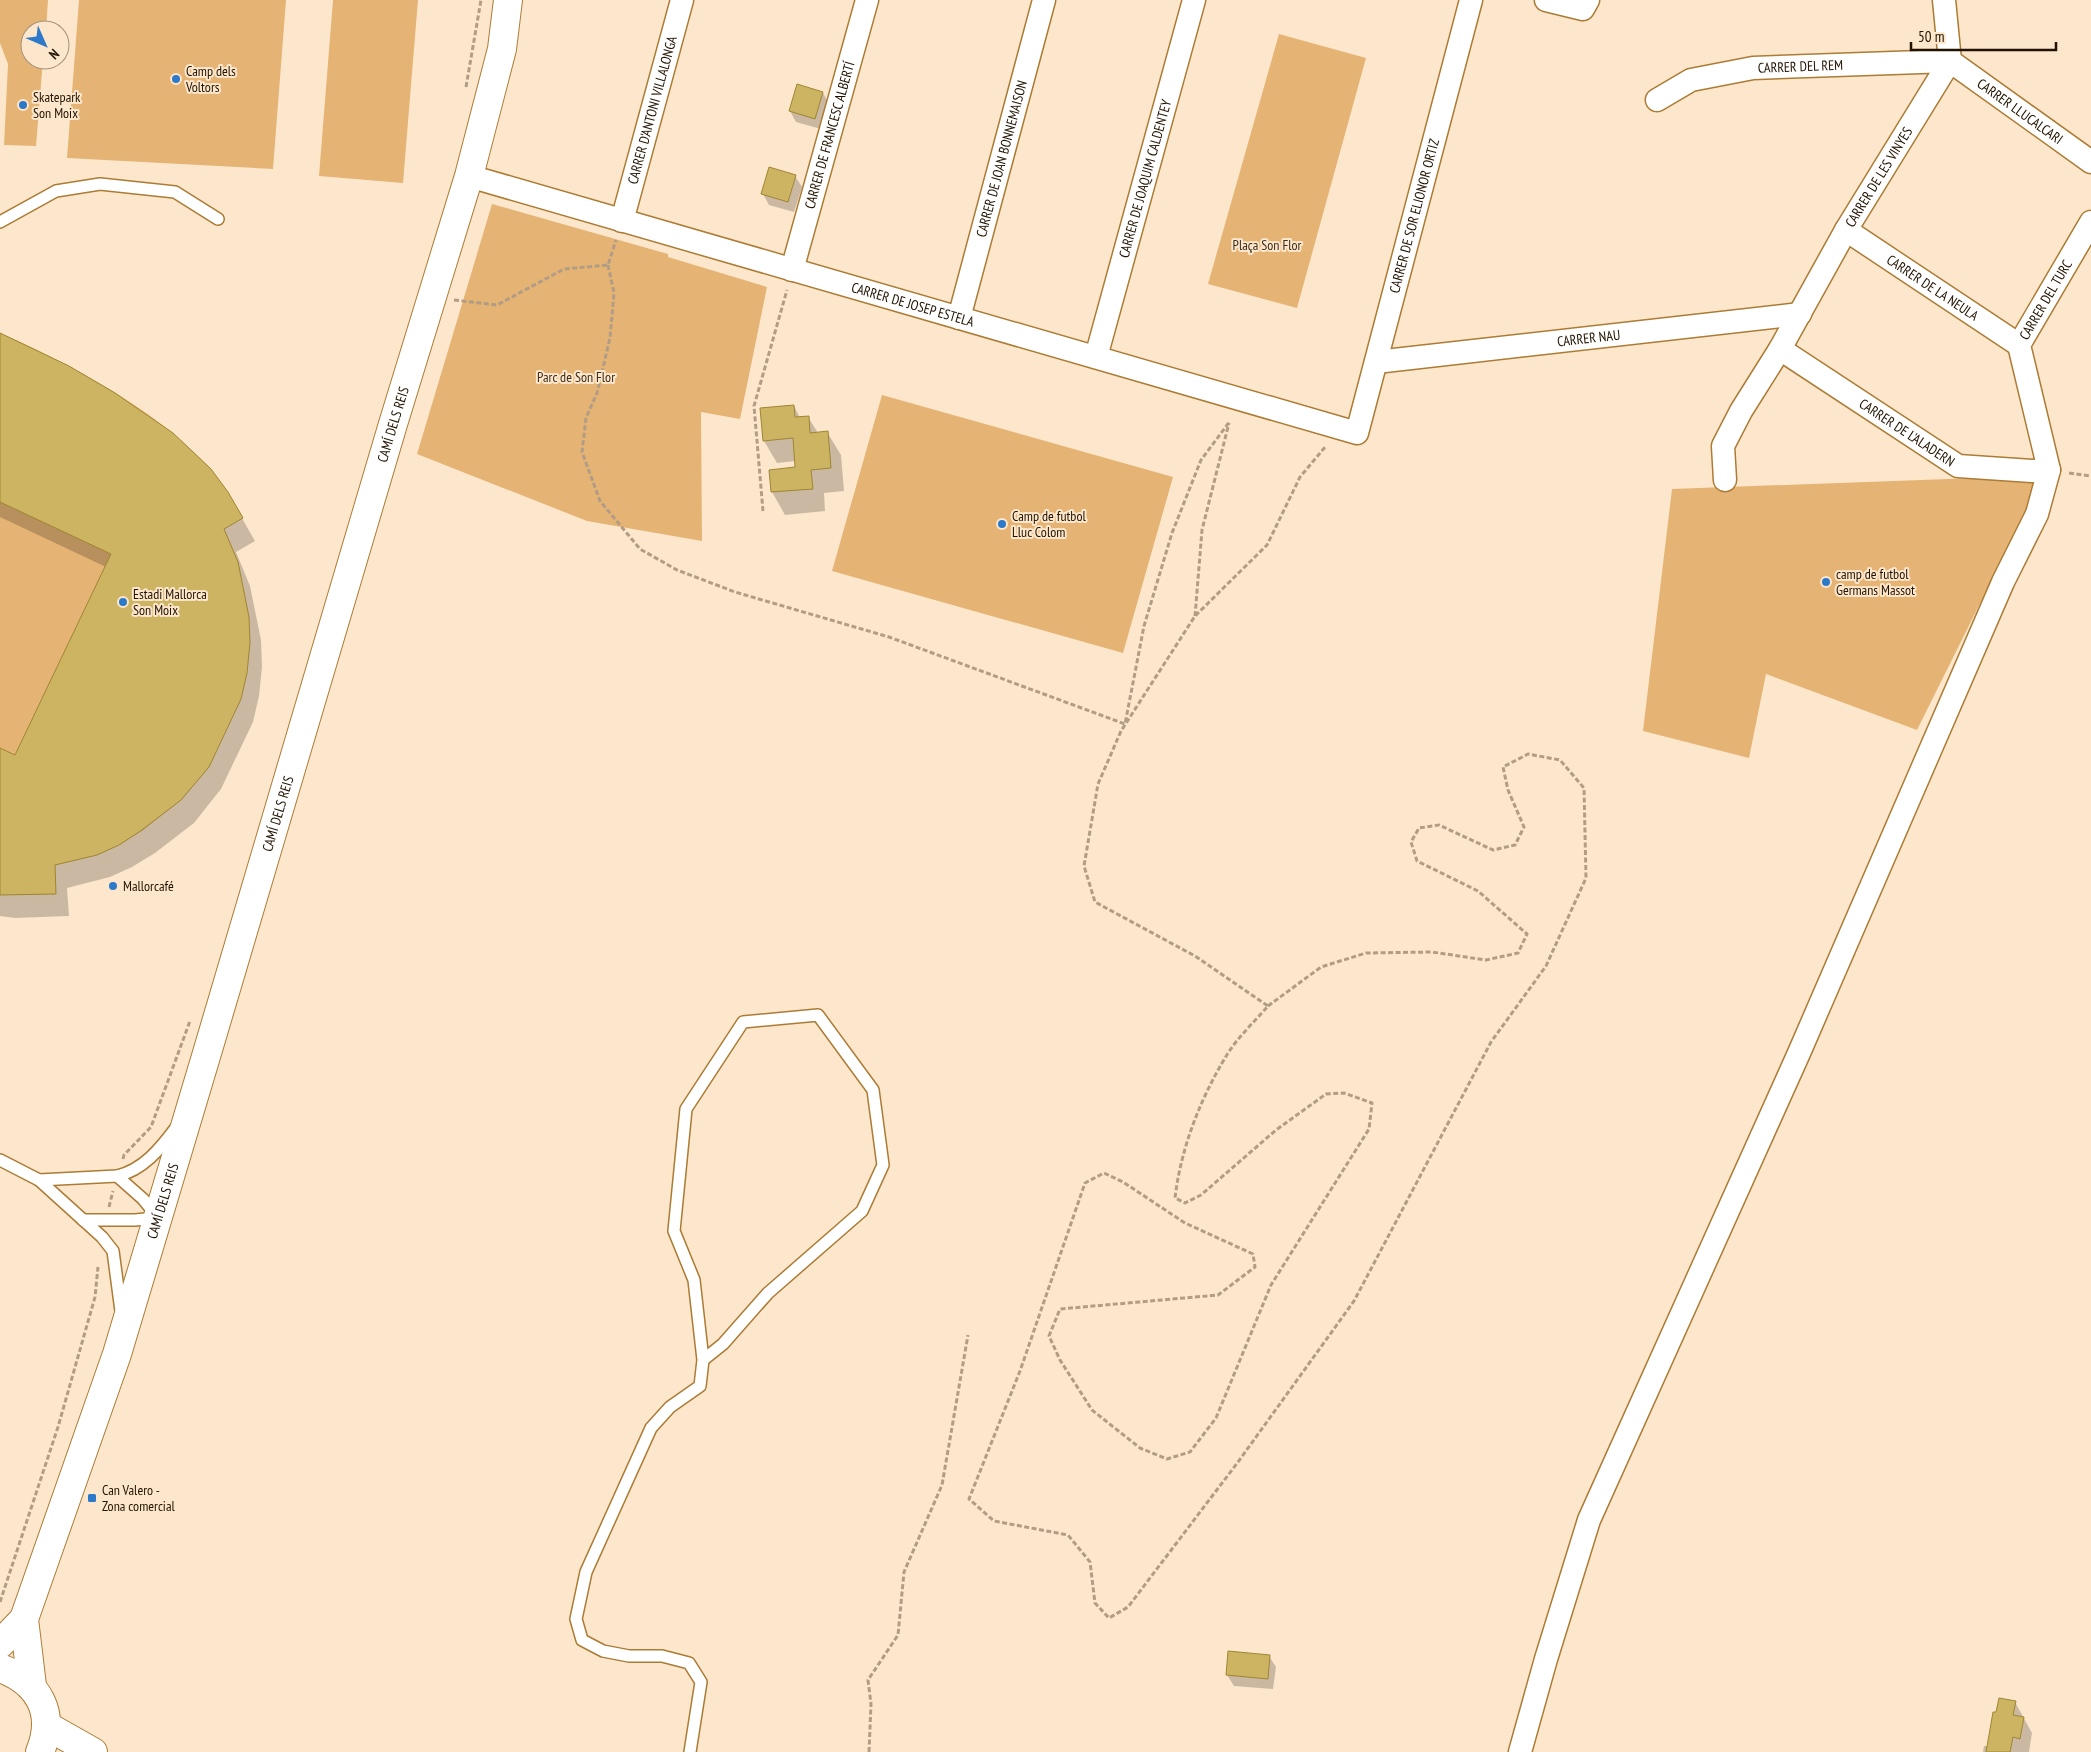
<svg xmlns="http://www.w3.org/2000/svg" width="2091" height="1752" viewBox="0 0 2091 1752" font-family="'PT Sans Narrow',sans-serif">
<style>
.green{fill:#e5b475}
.shadow{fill:#0003}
.building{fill:#cdb463;stroke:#9e8632}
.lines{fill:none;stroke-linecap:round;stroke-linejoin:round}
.service-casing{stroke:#ac7b34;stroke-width:14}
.minor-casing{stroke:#ac7b34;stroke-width:25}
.tertiary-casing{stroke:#ac7b34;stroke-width:30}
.path{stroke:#b19d85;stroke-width:3;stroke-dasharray:5 2.5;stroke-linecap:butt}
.service{stroke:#fff;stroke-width:11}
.minor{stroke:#fff;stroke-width:22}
.tertiary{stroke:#fff;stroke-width:28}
.poi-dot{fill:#2d79c9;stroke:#fde7cc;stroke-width:2}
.labels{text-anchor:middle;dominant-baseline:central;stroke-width:4;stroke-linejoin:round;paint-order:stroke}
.street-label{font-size:14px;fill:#221300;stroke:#fde7cc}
.poi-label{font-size:14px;fill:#221300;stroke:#fde7cc;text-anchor:start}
.park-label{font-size:14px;fill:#3b2c19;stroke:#fde7cc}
</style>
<rect width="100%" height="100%" fill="#fde7cc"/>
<g class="green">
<path d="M 0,0 L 48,0 L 46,30 L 30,30 L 30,60 L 43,60 L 36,146 L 4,145 L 8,64 L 0,43 Z"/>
<path d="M 79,0 L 286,0 L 273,169 L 67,158 Z"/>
<path d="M 333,0 L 418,0 L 403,183 L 319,176 Z"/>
<path d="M 1279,34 L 1366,58 L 1297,308 L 1208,284 Z"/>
<path d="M 492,204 L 668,254 L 668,257 L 767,287 L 740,419 L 701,412 L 702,541 L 587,521 L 417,454 Z"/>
<path d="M 0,333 C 69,363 161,412 211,470 C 224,485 233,501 243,517 L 224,529 L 238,562 L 249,617 L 209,767 L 181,800 L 143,830 L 119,845 L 97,855 L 55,865 L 56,894 L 0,895 Z"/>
<path d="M 882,395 L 1173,477 L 1123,653 L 832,571 Z"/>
<path d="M 2030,476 L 2036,491 L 1917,730 L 1766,674 L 1749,758 L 1643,731 L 1672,489 Z"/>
</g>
<g class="shadow">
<path d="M 823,93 L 829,104 L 821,129 L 796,122 L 790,111 Z"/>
<path d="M 795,176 L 802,187 L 794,212 L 769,205 L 763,194 Z"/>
<path d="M 0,335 L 227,492 L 255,541 L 236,552 L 250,586 L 261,640 L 262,667 L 259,696 L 253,722 L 221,789 L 194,823 L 155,853 L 132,867 L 110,877 L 67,888 L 69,916 L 15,918 L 0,916 L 0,749 L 16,756 L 106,567 L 0,517 Z"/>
<path d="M 794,406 L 800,418 L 808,417 L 818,433 L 827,432 L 841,455 L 844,491 L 824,493 L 825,511 L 785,515 L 772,492 L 770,471 L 797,468 L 796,461 L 777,463 L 764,441 Z"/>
<path d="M 1269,1656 L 1276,1667 L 1273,1689 L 1234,1686 L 1227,1675 Z"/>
<path d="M 2015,1702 L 2032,1733 L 2029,1752 L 1983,1752 L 1984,1746 L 1989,1746 Z"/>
</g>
<g class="building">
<path d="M 797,84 L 823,92 L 815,119 L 789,111 Z"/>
<path d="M 769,167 L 796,175 L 788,202 L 761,194 Z"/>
<path d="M 0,333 L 69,366 L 115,393 L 173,433 L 211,469 L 228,492 L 243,518 L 224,529 L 238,562 L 249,617 L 250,643 L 247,673 L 241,699 L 209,767 L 181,800 L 142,830 L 119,845 L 97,855 L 55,865 L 56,894 L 0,895 L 0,748 L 15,755 L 111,554 L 0,502 Z"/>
<path d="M 794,405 L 795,417 L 809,416 L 810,433 L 828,431 L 831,468 L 811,470 L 813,489 L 771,492 L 769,470 L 795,467 L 793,438 L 763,441 L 760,408 Z"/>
<path d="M 1228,1651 L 1270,1655 L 1268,1679 L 1226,1675 Z"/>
<path d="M 1999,1698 L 2016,1701 L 2013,1715 L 2024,1717 L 2020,1739 L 2013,1737 L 2010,1752 L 1986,1752 L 1993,1712 L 1996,1712 Z"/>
</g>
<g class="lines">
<defs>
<g id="service">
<path d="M 0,222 L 56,191 L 100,184 L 175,192 L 218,219"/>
<path d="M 0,1160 L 39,1180 L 102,1237 L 113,1251 L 121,1311"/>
<path d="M 117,1176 C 143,1170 160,1149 175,1129"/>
<path d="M 39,1180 L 117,1176 L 143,1199 L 156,1215"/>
<path d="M 83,1220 L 135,1220 L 156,1218"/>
<path d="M 690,1752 L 701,1682 L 689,1663 L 662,1656 L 629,1656 L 603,1651 L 582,1640 L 576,1619 L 586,1572 L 651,1428 L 670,1407 L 700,1386 L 703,1360 L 694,1280 L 674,1231 L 686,1109 L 743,1022 L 818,1015 L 873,1090 L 883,1165 L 862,1211 L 768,1293 L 723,1344 L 703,1360"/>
</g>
<g id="minor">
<path d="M 1546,0 L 1583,9 L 1588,0"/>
<path id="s1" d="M 1657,100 L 1691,80 L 1753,68 L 1950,61 L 2091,162"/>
<path id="s2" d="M 469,176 L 1357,433 L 1471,0"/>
<path id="s3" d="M 622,221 L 682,0"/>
<path id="s4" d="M 1846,230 L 2019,345"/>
<path id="s5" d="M 792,270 L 867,0"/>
<path id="s6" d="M 959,318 L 1044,0"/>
<path id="s7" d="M 1780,349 L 1958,466 L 2032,471 L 2049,470"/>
<path id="s8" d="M 1096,357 L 1194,0"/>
<path id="s9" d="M 1376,362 L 1800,314"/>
<path id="s10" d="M 1725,480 L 1723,446 L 1741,411 L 1780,349 L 1846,230 L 1950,61 L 1944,0"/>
<path id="s11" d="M 1520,1752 L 1546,1659 L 1589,1520 L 1799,1053 L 2003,582 L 2037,514 L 2049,470 L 2019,345 L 2091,222"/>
</g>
<g id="tertiary">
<path d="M 0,1644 L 24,1619"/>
<path d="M 0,1668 C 39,1682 56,1713 40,1752"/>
<path id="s12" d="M 32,1686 L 24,1619 L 117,1354 L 207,1053 L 393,424 L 469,176 L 502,49 L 508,0"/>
<path d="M 47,1726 L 93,1752"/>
</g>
</defs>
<use href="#service" class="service-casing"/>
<use href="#minor" class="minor-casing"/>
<use href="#tertiary" class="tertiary-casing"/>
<g class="path">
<path d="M 466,87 L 481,0"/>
<path d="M 608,265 L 614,293 L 610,338 L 597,393 L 586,418 L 582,452 L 600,501 L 640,549 L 677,570 L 735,592 L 889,637 L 1125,724 L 1144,626 L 1172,533 L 1201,460 L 1230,421"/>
<path d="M 454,300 L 497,305 L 564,269 L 608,265 L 616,240"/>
<path d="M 2069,473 L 2091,476"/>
<path d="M 763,511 L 754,406 L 787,290"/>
<path d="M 1195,616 L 1202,530 L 1229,423"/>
<path d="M 1268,1006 L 1321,967 L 1366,953 L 1432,952 L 1486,960 L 1518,953 L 1527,934 L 1478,891 L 1417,861 L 1411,842 L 1419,828 L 1439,825 L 1493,850 L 1515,845 L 1524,827 L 1508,790 L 1503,767 L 1528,754 L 1560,760 L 1584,788 L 1586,878 L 1546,966 L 1491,1042 L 1354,1301 L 1238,1462 L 1128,1607 L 1109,1618 L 1095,1603 L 1090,1562 L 1068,1535 L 994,1521 L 969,1499 L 1020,1371 L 1085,1183 L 1104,1173 L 1123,1182 L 1185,1223 L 1253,1254 L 1255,1267 L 1218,1295 L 1060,1309 L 1049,1336 L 1060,1360 L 1092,1410 L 1140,1448 L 1167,1459 L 1190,1452 L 1216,1418 L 1271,1285 L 1369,1129 L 1372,1103 L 1344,1093 L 1326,1094 L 1276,1130 L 1201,1195 L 1185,1203 L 1175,1198 C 1181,1147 1201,1097 1228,1053 C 1239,1036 1255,1021 1268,1006 L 1195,956 L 1095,902 L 1084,866 L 1098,784 L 1121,731 L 1195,616 L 1267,545 L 1300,477 L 1326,446"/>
<path d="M 123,1159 L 124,1155 L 151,1127 L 190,1021"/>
<path d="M 109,1207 L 113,1191"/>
<path d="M 0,1602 L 58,1427 L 95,1297 L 98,1267"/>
<path d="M 869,1752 L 871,1704 L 868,1680 L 898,1635 L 904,1572 L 942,1485 L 968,1335"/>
</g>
<use href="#service" class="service"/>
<use href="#minor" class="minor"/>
<use href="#tertiary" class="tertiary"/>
</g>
<g class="poi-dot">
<circle cx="176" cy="79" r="5"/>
<circle cx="23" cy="105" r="5"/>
<circle cx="1002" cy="524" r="5"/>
<circle cx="1826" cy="582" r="5"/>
<circle cx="123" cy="602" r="5"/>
<circle cx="113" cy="886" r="5"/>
<rect x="87" y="1493" width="10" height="10" rx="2.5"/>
</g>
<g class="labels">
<g class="street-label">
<text stroke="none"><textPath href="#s1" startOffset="150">CARRER DEL REM</textPath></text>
<text stroke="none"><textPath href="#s3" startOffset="115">CARRER D'ANTONI VILLALONGA</textPath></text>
<text stroke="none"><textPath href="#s1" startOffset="386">CARRER LLUCALCARI</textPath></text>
<text stroke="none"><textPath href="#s5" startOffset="140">CARRER DE FRANCESC ALBERTÍ</textPath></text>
<text stroke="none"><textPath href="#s6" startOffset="165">CARRER DE JOAN BONNEMAISON</textPath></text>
<text stroke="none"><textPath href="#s10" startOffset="345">CARRER DE LES VINYES</textPath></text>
<text stroke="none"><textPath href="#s8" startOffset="185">CARRER DE JOAQUIM CALDENTEY</textPath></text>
<text stroke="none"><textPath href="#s2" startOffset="1149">CARRER DE SOR ELIONOR ORTIZ</textPath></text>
<text stroke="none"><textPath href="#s4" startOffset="104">CARRER DE LA NEULA</textPath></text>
<text stroke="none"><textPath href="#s11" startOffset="1570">CARRER DEL TURC</textPath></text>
<text stroke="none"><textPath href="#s2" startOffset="462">CARRER DE JOSEP ESTELA</textPath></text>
<text stroke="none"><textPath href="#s9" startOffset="214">CARRER NAU</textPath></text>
<text stroke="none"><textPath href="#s12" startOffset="1318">CAMÍ DELS REIS</textPath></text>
<text stroke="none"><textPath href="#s7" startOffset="152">CARRER DE L'ALADERN</textPath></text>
<text stroke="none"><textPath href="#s12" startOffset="912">CAMÍ DELS REIS</textPath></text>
<text stroke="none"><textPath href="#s12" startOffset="508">CAMÍ DELS REIS</textPath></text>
</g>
<g class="poi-label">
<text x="186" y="71">Camp dels<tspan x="186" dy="16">Voltors</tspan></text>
<text x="33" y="97">Skatepark<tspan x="33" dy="16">Son Moix</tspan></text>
<text x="1012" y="516">Camp de futbol<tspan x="1012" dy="16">Lluc Colom</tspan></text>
<text x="1836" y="574">camp de futbol<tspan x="1836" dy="16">Germans Massot</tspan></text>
<text x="133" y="594">Estadi Mallorca<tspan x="133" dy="16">Son Moix</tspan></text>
<text x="123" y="886">Mallorcafé</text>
<text x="102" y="1490">Can Valero -<tspan x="102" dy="16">Zona comercial</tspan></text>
</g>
<g class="park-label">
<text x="1267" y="245">Plaça Son Flor</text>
<text x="576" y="377">Parc de Son Flor</text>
</g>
</g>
<g transform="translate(45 45) rotate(135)"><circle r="24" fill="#fde7cc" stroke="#a5927a"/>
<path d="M0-4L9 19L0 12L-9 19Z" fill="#2d79c9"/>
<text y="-8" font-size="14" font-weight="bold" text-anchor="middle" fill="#221300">N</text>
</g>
<path d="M1911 42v8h145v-8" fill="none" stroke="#221300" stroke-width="2.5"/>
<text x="1918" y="42" font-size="15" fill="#221300" stroke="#fde7cc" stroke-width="4" paint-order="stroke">50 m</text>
</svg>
